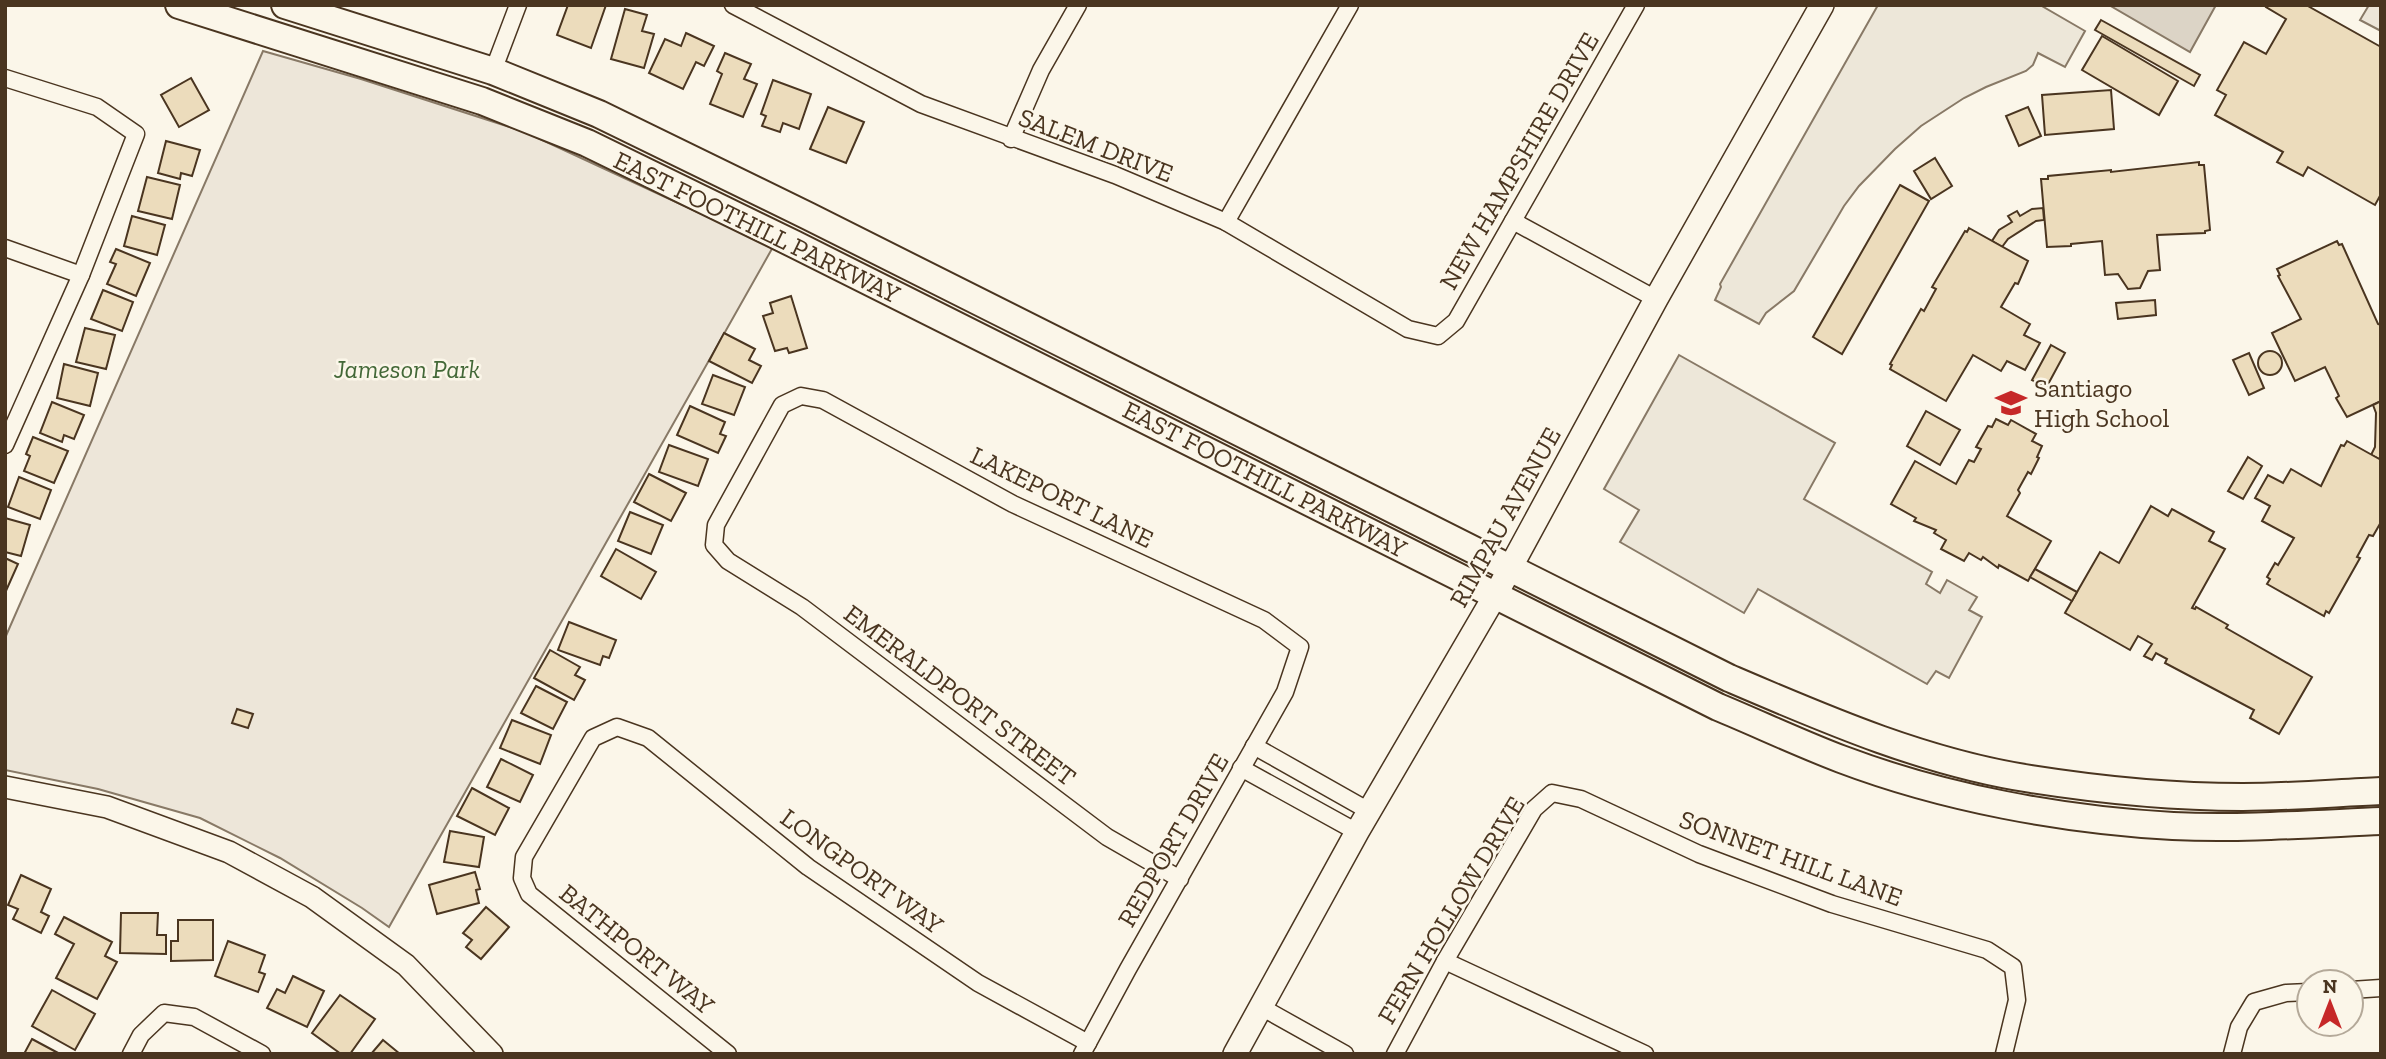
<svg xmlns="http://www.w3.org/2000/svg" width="2386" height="1059" viewBox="0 0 2386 1059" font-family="'Zilla Slab',serif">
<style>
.green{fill:#ede6d9;stroke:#887966;stroke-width:2}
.parking{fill:#ede7d9;stroke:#887966;stroke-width:2}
.water{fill:#dcd4c6;stroke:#887966;stroke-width:2}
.building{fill:#ecdcbc;stroke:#4a3520;stroke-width:2}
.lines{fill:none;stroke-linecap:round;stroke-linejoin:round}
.minor-casing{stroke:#4a3520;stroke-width:19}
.tertiary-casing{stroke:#4a3520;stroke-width:24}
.secondary-casing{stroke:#4a3520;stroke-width:26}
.primary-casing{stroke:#4a3520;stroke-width:30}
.minor{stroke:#fbf6e9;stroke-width:16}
.tertiary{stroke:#fbf6e9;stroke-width:21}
.secondary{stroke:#fbf6e9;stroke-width:23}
.primary{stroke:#fbf6e9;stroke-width:26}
.labels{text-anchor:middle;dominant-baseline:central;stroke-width:5;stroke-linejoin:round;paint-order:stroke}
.street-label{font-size:26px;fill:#4a3520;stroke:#fbf6e9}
.park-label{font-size:26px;font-style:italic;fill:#436837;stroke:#fbf6e9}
.poi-label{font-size:26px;fill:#4a3520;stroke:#fbf6e9;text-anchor:start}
</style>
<rect width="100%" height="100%" fill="#fbf6e9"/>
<g class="green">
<path d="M 2369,5 L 2381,5 L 2381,31 L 2360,20 Z"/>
<path d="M 263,51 L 361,79 L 525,132 L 773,247 L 389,927 L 362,908 L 280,858 L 200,818 L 98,789 L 5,770 L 5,638 Z"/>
</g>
<g class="parking">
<path d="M 1878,5 L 2040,5 L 2085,31 L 2065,67 L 2038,53 L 2033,65 L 2026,71 L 1986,87 L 1964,98 L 1921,126 L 1895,149 L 1859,186 L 1844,206 L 1794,291 L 1766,313 L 1759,324 L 1715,300 L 1721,287 L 1720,284 Z"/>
<path d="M 1679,355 L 1835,443 L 1804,499 L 1932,572 L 1926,584 L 1940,593 L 1947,580 L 1977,597 L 1969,610 L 1982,617 L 1949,678 L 1936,671 L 1927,684 L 1758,589 L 1744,613 L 1620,542 L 1639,510 L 1604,489 Z"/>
</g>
<path class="water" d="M 2109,5 L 2216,5 L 2190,52 Z"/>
<g class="building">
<path d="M 568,5 L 606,5 L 591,48 L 557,35 Z"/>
<path d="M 2267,5 L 2306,5 L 2381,47 L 2381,194 L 2375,205 L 2308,167 L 2303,176 L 2277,162 L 2283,152 L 2215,115 L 2226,95 L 2217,90 L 2244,42 L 2266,54 L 2286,19 L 2266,7 Z"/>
<path d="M 625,9 L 647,15 L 642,31 L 654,34 L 644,68 L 611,59 Z"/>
<path d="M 2101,20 L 2200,75 L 2194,86 L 2095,30 Z"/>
<path d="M 686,33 L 714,46 L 704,66 L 696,62 L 683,89 L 649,73 L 665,39 L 681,46 Z"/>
<path d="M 2102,36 L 2178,81 L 2159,115 L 2082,70 Z"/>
<path d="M 725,53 L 751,64 L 744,79 L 757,84 L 743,117 L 710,104 L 722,74 L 717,71 Z"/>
<path d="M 191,78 L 209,110 L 179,127 L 161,95 Z"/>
<path d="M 773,80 L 811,94 L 799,129 L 783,123 L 780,132 L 762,126 L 766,116 L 761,114 Z"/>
<path d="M 2111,90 L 2114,129 L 2045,135 L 2042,95 Z"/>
<path d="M 828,107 L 864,122 L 846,163 L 810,149 Z"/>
<path d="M 2028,107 L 2041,136 L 2019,146 L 2006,116 Z"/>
<path d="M 166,141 L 200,150 L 192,176 L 181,173 L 180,179 L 158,173 Z"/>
<path d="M 1935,158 L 1952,186 L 1931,199 L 1914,171 Z"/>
<path d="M 2199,162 L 2199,165 L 2204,165 L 2210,230 L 2205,231 L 2205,233 L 2157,235 L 2160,270 L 2148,271 L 2140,288 L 2128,289 L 2118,274 L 2105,275 L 2102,241 L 2071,244 L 2071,246 L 2047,247 L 2041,179 L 2048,179 L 2048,176 L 2111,170 L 2111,172 Z"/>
<path d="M 147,177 L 180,185 L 172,219 L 138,211 Z"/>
<path d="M 1900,185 L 1929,201 L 1842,354 L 1813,337 Z"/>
<path d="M 2043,208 L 2044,220 L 2036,221 L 2008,239 L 2002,247 L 1992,241 L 1999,230 L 2012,222 L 2008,216 L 2017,211 L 2020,216 L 2032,209 Z"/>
<path d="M 132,216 L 165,225 L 157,255 L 124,246 Z"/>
<path d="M 1969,228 L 2028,261 L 2018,284 L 2015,283 L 2001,307 L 2030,324 L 2024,335 L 2040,343 L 2025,370 L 2007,361 L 2001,371 L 1973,355 L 1946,401 L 1890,369 L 1892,365 L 1890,364 L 1921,309 L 1924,311 L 1936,289 L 1932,287 L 1965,231 L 1967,232 Z"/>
<path d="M 2337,241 L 2339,245 L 2342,244 L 2378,324 L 2381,325 L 2381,401 L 2347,417 L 2336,398 L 2339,396 L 2325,367 L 2295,381 L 2272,333 L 2301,319 L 2278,276 L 2280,275 L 2277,269 Z"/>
<path d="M 116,249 L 150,263 L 136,296 L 107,284 L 116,264 L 110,262 Z"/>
<path d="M 103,290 L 133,302 L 122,331 L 91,319 Z"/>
<path d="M 791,296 L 807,348 L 789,353 L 787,348 L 775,351 L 763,316 L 773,313 L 770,303 Z"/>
<path d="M 2155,300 L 2156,315 L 2118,319 L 2116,303 Z"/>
<path d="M 85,328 L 115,335 L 106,369 L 76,362 Z"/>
<path d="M 724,333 L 755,349 L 749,360 L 761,366 L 752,383 L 709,361 Z"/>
<path d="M 2051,345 L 2065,353 L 2046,388 L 2032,380 Z"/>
<circle cx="2270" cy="363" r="12"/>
<path d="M 2249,353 L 2264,388 L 2249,395 L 2233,360 Z"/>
<path d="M 64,364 L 98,373 L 90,406 L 57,398 Z"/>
<path d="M 713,375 L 745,387 L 734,415 L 702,404 Z"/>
<path d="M 2381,401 L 2381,460 L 2371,455 L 2375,447 L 2376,413 L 2373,405 Z"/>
<path d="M 52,402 L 84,415 L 74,439 L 64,435 L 62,442 L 40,433 Z"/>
<path d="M 690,406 L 725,422 L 720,434 L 726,436 L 718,453 L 677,435 Z"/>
<path d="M 1926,411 L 1960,430 L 1940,465 L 1907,446 Z"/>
<path d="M 1996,419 L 2008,425 L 2011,420 L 2036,434 L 2032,441 L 2042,446 L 2037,457 L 2039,458 L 2031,474 L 2028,472 L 2018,490 L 2020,493 L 2007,516 L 2051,541 L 2028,581 L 1999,565 L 1998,568 L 1983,557 L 1981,560 L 1969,553 L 1964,561 L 1941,549 L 1946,540 L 1934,533 L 1936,530 L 1914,521 L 1916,518 L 1891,504 L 1915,461 L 1956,484 L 1969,460 L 1974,462 L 1981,449 L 1976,447 L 1988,426 L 1992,427 Z"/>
<path d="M 33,437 L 68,451 L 54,483 L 24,471 L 30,456 L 26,454 Z"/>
<path d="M 2347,441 L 2381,460 L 2381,522 L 2373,536 L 2369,535 L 2357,557 L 2360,558 L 2329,613 L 2326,611 L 2324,616 L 2267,584 L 2270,579 L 2267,577 L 2275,563 L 2278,565 L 2294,538 L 2262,521 L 2270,506 L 2255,498 L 2268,475 L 2283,483 L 2291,469 L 2321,486 L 2341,445 L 2344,446 Z"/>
<path d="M 669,445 L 708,459 L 698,486 L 659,472 Z"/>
<path d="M 2248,457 L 2262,466 L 2243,499 L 2228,491 Z"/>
<path d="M 649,474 L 686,493 L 671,521 L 634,502 Z"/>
<path d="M 19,477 L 51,490 L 40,519 L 8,507 Z"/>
<path d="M 2151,506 L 2168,516 L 2172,509 L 2214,532 L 2209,541 L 2225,549 L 2192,608 L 2195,609 L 2196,607 L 2228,625 L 2226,628 L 2312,677 L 2279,734 L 2250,718 L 2254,710 L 2165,663 L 2167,659 L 2156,653 L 2152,660 L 2144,656 L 2152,644 L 2138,636 L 2130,650 L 2065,613 L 2100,552 L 2119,563 Z"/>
<path d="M 630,512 L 663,525 L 651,554 L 618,541 Z"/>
<path d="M 5,518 L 30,525 L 21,556 L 5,552 Z"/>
<path d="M 616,549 L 656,572 L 641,599 L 601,576 Z"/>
<path d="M 5,558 L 18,564 L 5,593 Z"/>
<path d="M 2035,569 L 2077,592 L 2072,601 L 2030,577 Z"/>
<path d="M 569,622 L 616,640 L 609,658 L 603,656 L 600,665 L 558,650 Z"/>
<path d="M 550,650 L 580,667 L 575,675 L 585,680 L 574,700 L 534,678 Z"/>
<path d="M 536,686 L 567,702 L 553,729 L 521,713 Z"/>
<path d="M 237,709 L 253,714 L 248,728 L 232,723 Z"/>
<path d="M 512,720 L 551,735 L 540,764 L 500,748 Z"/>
<path d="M 501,759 L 533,775 L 520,802 L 487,787 Z"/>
<path d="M 472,788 L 509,808 L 495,835 L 457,816 Z"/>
<path d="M 450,831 L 484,837 L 479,867 L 444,862 Z"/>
<path d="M 475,872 L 480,889 L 476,890 L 479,903 L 437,914 L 429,885 Z"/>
<path d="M 21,875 L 51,889 L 41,912 L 49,916 L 41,933 L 13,919 L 18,909 L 8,905 Z"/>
<path d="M 486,907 L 509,927 L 481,959 L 466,947 L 472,940 L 463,933 Z"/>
<path d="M 121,913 L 158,913 L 157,935 L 166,935 L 166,954 L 120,953 Z"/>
<path d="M 64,917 L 112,942 L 105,956 L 117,962 L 97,999 L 56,978 L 74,944 L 55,934 Z"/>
<path d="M 178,920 L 213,920 L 213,960 L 171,961 L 171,941 L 178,941 Z"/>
<path d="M 228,941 L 265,955 L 259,972 L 265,974 L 258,992 L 215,976 Z"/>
<path d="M 293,976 L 324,991 L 307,1027 L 267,1008 L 277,989 L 285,993 Z"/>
<path d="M 52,990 L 95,1014 L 75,1050 L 32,1026 Z"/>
<path d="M 340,995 L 375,1019 L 350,1054 L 341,1054 L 312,1033 Z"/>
<path d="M 32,1039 L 60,1054 L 24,1054 Z"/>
<path d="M 383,1040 L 400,1054 L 371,1054 Z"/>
</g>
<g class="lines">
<defs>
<g id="minor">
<path d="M 733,5 L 921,104 L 1115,175 L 1226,222 L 1408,329 L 1438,336 L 1456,321 L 1636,5"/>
<path d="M 493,71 L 518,5"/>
<path d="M 5,78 L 97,107 L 136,134 L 81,275 L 5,445"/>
<path d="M 1011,139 L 1041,70 L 1078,5"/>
<path d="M 1513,221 L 1656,299"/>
<path d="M 1226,222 L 1350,5"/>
<path d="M 5,248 L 81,275"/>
<path d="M 1254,746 L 1369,811"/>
<path d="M 1241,768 L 1357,832"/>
<path d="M 1445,961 L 1645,1054"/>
<path d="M 2351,990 L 2381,988"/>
<path d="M 1261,1007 L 1345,1054"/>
<path d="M 131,1054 L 141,1035 L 164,1013 L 194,1017 L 262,1054"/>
<path d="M 728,1054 L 529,894 L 522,878 L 524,857 L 593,738 L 617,727 L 648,738 L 808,867 L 978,983 L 1088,1043"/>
<path d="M 1082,1054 L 1128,969 L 1285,692 L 1300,647 L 1264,620 L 1013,504 L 823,400 L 801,396 L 782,405 L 716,525 L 714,545 L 728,561 L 802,607 L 1107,837 L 1180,879"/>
<path d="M 1395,1054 L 1445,961 L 1534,809 L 1552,793 L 1581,799 L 1699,854 L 1832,904 L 1987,950 L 2013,967 L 2017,1000 L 2004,1054"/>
<path d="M 2232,1054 L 2239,1027 L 2254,1002 L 2286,993 L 2309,992"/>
</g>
<path id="tertiary" d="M 5,787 L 107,807 L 229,852 L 312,897 L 406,965 L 492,1054"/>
<path id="secondary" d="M 1235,1054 L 1357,832 L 1496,594 L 1656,299 L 1822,5"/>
<g id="primary">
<path d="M 179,5 L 482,101 L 587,143 L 794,244 L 1718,707 C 1759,724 1799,743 1841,759 C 1944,798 2063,820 2173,826 C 2242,829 2312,824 2381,821"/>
<path d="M 285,5 L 493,71 L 599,114 L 808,216 L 1729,678 C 1827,720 1926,763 2031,779 C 2101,790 2172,797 2243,797 C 2289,797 2335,793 2381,791"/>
</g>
</defs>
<use href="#minor" class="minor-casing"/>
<use href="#tertiary" class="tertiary-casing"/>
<use href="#secondary" class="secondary-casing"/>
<use href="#primary" class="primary-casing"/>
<use href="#minor" class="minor"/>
<use href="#tertiary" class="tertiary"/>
<use href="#secondary" class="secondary"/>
<use href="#primary" class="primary"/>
</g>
<defs>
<symbol id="school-bare" viewBox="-9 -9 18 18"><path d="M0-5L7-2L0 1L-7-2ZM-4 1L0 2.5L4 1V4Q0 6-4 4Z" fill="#c62828" stroke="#fbf6e9" stroke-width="2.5" paint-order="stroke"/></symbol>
</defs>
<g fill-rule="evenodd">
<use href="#school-bare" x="1989" y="381" width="44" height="44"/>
</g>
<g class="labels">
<g class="street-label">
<text transform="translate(1096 145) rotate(21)">SALEM DRIVE</text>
<text transform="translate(1519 161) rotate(-60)">NEW HAMPSHIRE DRIVE</text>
<text transform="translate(757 227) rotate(26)">EAST FOOTHILL PARKWAY</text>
<text transform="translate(1265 479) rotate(27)">EAST FOOTHILL PARKWAY</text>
<text transform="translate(1062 497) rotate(26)">LAKEPORT LANE</text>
<text transform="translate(1505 517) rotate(-61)">RIMPAU AVENUE</text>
<text transform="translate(960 695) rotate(37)">EMERALDPORT STREET</text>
<text transform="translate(1173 840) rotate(-60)">REDPORT DRIVE</text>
<text transform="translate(1791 858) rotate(20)">SONNET HILL LANE</text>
<text transform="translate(862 871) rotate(36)">LONGPORT WAY</text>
<text transform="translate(1451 910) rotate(-59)">FERN HOLLOW DRIVE</text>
<text transform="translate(637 949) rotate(39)">BATHPORT WAY</text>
</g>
<g class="park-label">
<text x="407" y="369">Jameson Park</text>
</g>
<g class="poi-label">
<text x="2034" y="388">Santiago<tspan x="2034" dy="30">High School</tspan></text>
</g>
</g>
<rect width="2386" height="1059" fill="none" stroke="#4a3520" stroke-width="14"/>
<g transform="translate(2330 1003)"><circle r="33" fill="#fbf6e9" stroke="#b4a999" stroke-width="2"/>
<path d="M0-5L12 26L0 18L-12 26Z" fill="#c62828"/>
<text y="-10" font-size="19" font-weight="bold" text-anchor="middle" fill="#4a3520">N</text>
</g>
</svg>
